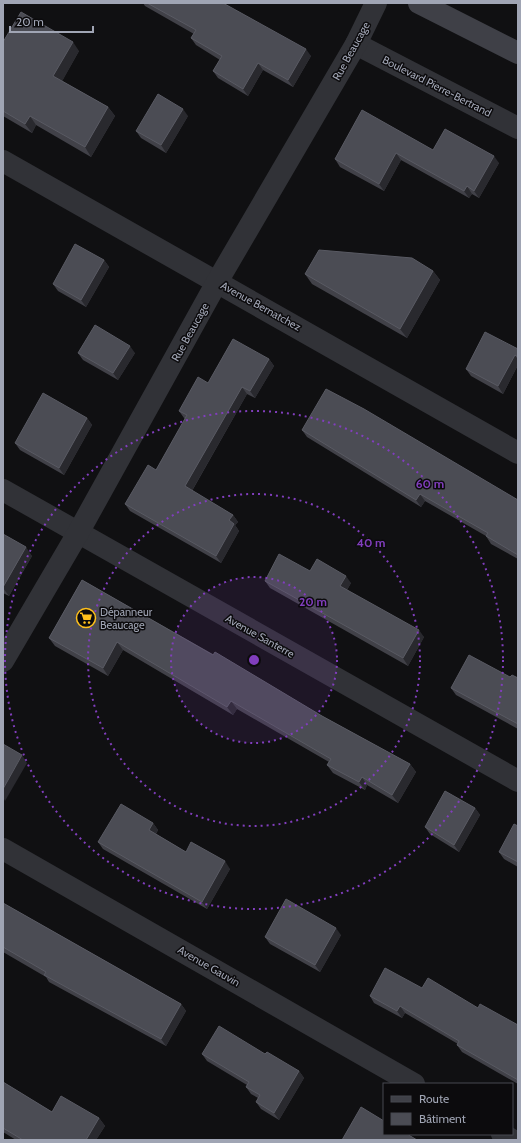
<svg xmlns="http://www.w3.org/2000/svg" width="521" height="1143" viewBox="0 0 521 1143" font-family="Cabin,sans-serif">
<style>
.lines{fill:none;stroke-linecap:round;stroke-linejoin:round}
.minor{stroke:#313237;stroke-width:22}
.tertiary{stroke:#313237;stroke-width:22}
.secondary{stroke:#3f4047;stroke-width:22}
.wall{fill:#414148}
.shaded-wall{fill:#29292e}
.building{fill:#4b4c54;stroke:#595a63}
.ring{fill:none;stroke:#813ebd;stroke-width:2;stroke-dasharray:2 4}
.labels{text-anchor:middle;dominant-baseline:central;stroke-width:3;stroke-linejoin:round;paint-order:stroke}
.street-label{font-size:11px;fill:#a0a5b4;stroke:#0c0b0d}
.poi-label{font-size:11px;fill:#a0a5b4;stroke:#0c0b0d;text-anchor:start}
.centre{fill:#813ebd;stroke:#0c0b0d;stroke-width:2}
.ring-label{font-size:12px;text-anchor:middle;font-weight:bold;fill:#813ebd;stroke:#0c0b0d;stroke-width:3;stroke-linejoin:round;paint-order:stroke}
</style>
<rect width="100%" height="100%" fill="#101012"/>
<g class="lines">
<g class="minor">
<path d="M 356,44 L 518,128"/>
<path d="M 3,161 L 518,453"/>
<path d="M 3,490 L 518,781"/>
<path d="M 3,849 L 414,1084"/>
<path d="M 502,1134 L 512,1140"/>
</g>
<path class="tertiary" d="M 3,661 L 78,533 L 217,282 L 356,44 L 376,3"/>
<path class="secondary" d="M 419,3 L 518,53"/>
</g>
<g class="wall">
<path d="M 143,3 L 223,3 L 311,56 L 293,87 L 263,70 L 248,96 L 218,78 L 213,71 L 220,60 L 196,45 L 191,38 L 194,34 L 145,6 Z"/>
<path d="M 3,42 L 79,51 L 62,81 L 108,107 L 115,116 L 91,157 L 36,125 L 32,133 L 3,116 Z"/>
<path d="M 188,116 L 166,153 L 141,138 L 136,131 Z"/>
<path d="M 433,150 L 499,163 L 479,198 L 472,194 L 469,198 L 401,160 L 384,191 L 340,167 L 335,159 Z"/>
<path d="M 104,260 L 109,267 L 86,307 L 58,291 L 53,284 Z"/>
<path d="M 433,271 L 440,280 L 407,338 L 312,284 L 305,274 Z"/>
<path d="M 518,348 L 518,365 L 503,394 L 471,376 L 466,369 L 518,349 Z"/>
<path d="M 78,353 L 135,353 L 118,380 L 83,360 Z"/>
<path d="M 269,359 L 274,366 L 255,398 L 247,394 L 192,491 L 233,515 L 238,522 L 235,525 L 239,531 L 221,563 L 130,511 L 125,504 L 156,470 L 185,419 L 184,418 L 179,411 Z"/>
<path d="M 87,418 L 92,425 L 64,475 L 20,450 L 15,443 Z"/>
<path d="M 302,430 L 518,500 L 518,559 L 491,544 L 486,536 L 425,501 L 421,507 L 307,437 Z"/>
<path d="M 3,534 L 32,556 L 9,596 L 3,593 Z"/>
<path d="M 310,571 L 351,583 L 347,590 L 424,637 L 408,666 L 270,588 L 265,581 Z"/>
<path d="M 82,580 L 322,716 L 410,764 L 416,772 L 398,803 L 367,785 L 365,790 L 333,773 L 327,765 L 329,762 L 237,709 L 233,715 L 123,650 L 108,676 L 55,646 L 49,638 Z"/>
<path d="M 510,677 L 518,678 L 518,729 L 456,695 L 451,688 Z"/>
<path d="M 475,808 L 480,815 L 459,852 L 430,834 L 425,827 Z"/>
<path d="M 153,823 L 158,830 L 156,834 L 186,852 L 230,869 L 207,909 L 103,849 L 98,842 Z"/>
<path d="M 518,826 L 518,867 L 504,859 L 499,852 Z"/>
<path d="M 3,903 L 181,1004 L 186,1011 L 166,1046 L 49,982 L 46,977 L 3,952 Z"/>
<path d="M 341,935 L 320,972 L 270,944 L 265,937 Z"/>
<path d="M 422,988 L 478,1008 L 518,1025 L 518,1084 L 462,1052 L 457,1045 L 458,1044 L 405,1013 L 402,1018 L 374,1003 L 370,996 Z"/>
<path d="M 202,1054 L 265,1054 L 299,1071 L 304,1078 L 279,1120 L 261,1109 L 256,1102 L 258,1098 L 251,1094 L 246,1087 L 247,1085 L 207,1061 Z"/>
<path d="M 3,1082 L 52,1112 L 99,1118 L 105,1126 L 96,1140 L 16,1140 L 3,1132 Z"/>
</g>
<g class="shaded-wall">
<path d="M 73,42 L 79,51 L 60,85 L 53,76 Z"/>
<path d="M 306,49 L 311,56 L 293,87 L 288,80 Z"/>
<path d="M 258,63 L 263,70 L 248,96 L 243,89 Z"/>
<path d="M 108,107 L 115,116 L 91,157 L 85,147 Z"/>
<path d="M 183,109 L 188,116 L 166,153 L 161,145 Z"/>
<path d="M 30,116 L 36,125 L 32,133 L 25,124 Z"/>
<path d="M 396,153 L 401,160 L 384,191 L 379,184 Z"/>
<path d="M 494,156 L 499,163 L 479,198 L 474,191 Z"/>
<path d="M 467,186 L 472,194 L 469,198 L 464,191 Z"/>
<path d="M 104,260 L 109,267 L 86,307 L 81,300 Z"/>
<path d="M 433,271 L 440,280 L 407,338 L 400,329 Z"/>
<path d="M 130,346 L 135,353 L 118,380 L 113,373 Z"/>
<path d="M 515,355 L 518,360 L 518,365 L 503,394 L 498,386 Z"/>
<path d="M 269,359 L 274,366 L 255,398 L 250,391 Z"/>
<path d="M 242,387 L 247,394 L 190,494 L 185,486 Z"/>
<path d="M 87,418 L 92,425 L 64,475 L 59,468 Z"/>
<path d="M 420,494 L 425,501 L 421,507 L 416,500 Z"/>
<path d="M 233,515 L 238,522 L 235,525 L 239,531 L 221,563 L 216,556 L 229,520 Z"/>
<path d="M 26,547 L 32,556 L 9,596 L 3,588 Z"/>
<path d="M 346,576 L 351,583 L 345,593 L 340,586 Z"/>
<path d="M 419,630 L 424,637 L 408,666 L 403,658 Z"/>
<path d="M 117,642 L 123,650 L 108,676 L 103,668 Z"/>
<path d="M 231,701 L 237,709 L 233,715 L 227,707 Z"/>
<path d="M 22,755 L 27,763 L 5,801 L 3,797 L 3,789 Z"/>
<path d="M 410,764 L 416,772 L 398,803 L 392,795 Z"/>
<path d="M 362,777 L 367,785 L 365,790 L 359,782 Z"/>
<path d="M 475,808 L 480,815 L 459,852 L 454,845 Z"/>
<path d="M 153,823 L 158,830 L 154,837 L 149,830 Z"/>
<path d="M 225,861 L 230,869 L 207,909 L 202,902 Z"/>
<path d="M 336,928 L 341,935 L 320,972 L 315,965 Z"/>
<path d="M 181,1004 L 186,1011 L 166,1046 L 161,1039 Z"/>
<path d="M 400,1006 L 405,1013 L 402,1018 L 397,1011 Z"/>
<path d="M 299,1071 L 304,1078 L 279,1120 L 274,1113 Z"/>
<path d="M 99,1118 L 105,1126 L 96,1140 L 86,1140 Z"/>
</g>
<g class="building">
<path d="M 147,3 L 223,3 L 306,49 L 288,80 L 258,63 L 243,89 L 213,71 L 222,56 L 191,38 L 196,30 Z"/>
<path d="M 21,12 L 73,42 L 53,76 L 108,107 L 85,147 L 30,116 L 25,124 L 3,111 L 3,42 Z"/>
<path d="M 158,94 L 183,109 L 161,145 L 136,131 Z"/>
<path d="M 362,110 L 433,150 L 445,129 L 494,156 L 474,191 L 467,186 L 464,191 L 396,153 L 379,184 L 335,159 Z"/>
<path d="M 75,244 L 104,260 L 81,300 L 53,284 Z"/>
<path d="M 319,250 L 412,258 L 433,271 L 400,329 L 305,274 Z"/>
<path d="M 95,325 L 130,346 L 113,373 L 78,353 Z"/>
<path d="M 485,332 L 518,349 L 518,348 L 518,357 L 515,355 L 498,386 L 466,369 Z"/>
<path d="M 233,339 L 269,359 L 250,391 L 242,387 L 185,486 L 233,515 L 229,520 L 234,524 L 216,556 L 125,504 L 148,465 L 156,470 L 187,415 L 179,411 L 198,377 L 208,383 Z"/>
<path d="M 326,389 L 364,409 L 518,500 L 518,555 L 486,536 L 488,533 L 420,494 L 416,500 L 302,430 Z"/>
<path d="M 43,393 L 87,418 L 59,468 L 15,443 Z"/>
<path d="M 3,534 L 26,547 L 3,587 Z"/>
<path d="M 279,554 L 310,571 L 317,559 L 346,576 L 340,586 L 419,630 L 403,658 L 265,581 Z"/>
<path d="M 82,580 L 213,655 L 215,652 L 322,716 L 410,764 L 392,795 L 362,777 L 359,782 L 327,765 L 331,759 L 231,701 L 227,707 L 117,642 L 103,668 L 49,638 Z"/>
<path d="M 469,655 L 510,677 L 512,675 L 518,678 L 518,724 L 451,688 Z"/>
<path d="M 3,744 L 22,755 L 3,789 Z"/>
<path d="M 445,791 L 475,808 L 454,845 L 425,827 Z"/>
<path d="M 121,804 L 153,823 L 149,830 L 186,852 L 191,842 L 225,861 L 202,902 L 98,842 Z"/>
<path d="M 514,824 L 518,826 L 518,862 L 499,852 Z"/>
<path d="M 286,899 L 336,928 L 315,965 L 265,937 Z"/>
<path d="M 3,903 L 181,1004 L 161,1039 L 44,975 L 46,972 L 3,947 Z"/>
<path d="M 385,968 L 422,988 L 428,978 L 478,1008 L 480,1004 L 518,1025 L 518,1080 L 457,1045 L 459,1041 L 400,1006 L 397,1011 L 370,996 Z"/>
<path d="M 219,1026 L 265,1054 L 267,1052 L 299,1071 L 274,1113 L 256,1102 L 260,1095 L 246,1087 L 249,1082 L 202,1054 Z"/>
<path d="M 3,1082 L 52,1112 L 61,1096 L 99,1118 L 86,1140 L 23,1140 L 3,1128 Z"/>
<path d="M 361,1107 L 384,1121 L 384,1134 L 407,1134 L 417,1140 L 342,1140 Z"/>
</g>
<circle cx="254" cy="660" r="83" fill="#813ebd" fill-opacity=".12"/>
<g class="ring">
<circle cx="254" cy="660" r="83"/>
<circle cx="254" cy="660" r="166"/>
<circle cx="254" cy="660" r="249"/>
</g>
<defs>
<symbol id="supermarket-ring" viewBox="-11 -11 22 22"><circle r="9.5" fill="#0c0b0d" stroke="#ffc01b" stroke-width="1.5"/><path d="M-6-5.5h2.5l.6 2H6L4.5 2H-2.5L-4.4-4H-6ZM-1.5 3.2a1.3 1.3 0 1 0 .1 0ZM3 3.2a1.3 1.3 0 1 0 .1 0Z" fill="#ffc01b"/></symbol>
</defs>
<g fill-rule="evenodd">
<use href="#supermarket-ring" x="75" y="607" width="22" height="22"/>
</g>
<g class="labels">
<g class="street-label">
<text transform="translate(351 51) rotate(-61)">Rue Beaucage</text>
<text transform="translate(437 86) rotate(27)">Boulevard Pierre-Bertrand</text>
<text transform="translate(261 306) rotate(29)">Avenue Bernatchez</text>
<text transform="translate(190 332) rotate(-61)">Rue Beaucage</text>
<text transform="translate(260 636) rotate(29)">Avenue Santerre</text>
<text transform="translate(209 966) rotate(30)">Avenue Gauvin</text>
</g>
<g class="poi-label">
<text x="100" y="612">Dépanneur<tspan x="100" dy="13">Beaucage</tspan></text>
</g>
</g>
<circle cx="254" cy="660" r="6" class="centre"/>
<g class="ring-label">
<text x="430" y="488">60 m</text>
<text x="371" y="547">40 m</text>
<text x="313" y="606">20 m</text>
</g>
<rect width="521" height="1143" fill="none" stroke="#a0a5b4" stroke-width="8"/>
<rect x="383" y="1083" width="130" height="52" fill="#0c0b0d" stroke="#474950"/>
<rect x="391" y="1096" width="20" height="6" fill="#3f4047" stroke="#474950"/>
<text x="419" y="1103" font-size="12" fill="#a0a5b4">Route</text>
<rect x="391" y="1113" width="20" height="12" fill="#4b4c54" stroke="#474950"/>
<text x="419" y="1123" font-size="12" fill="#a0a5b4">Bâtiment</text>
<path d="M10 26v6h83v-6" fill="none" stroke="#a0a5b4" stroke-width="2"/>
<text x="16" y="26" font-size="12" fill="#a0a5b4" stroke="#0c0b0d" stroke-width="3" paint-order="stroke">20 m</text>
</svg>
